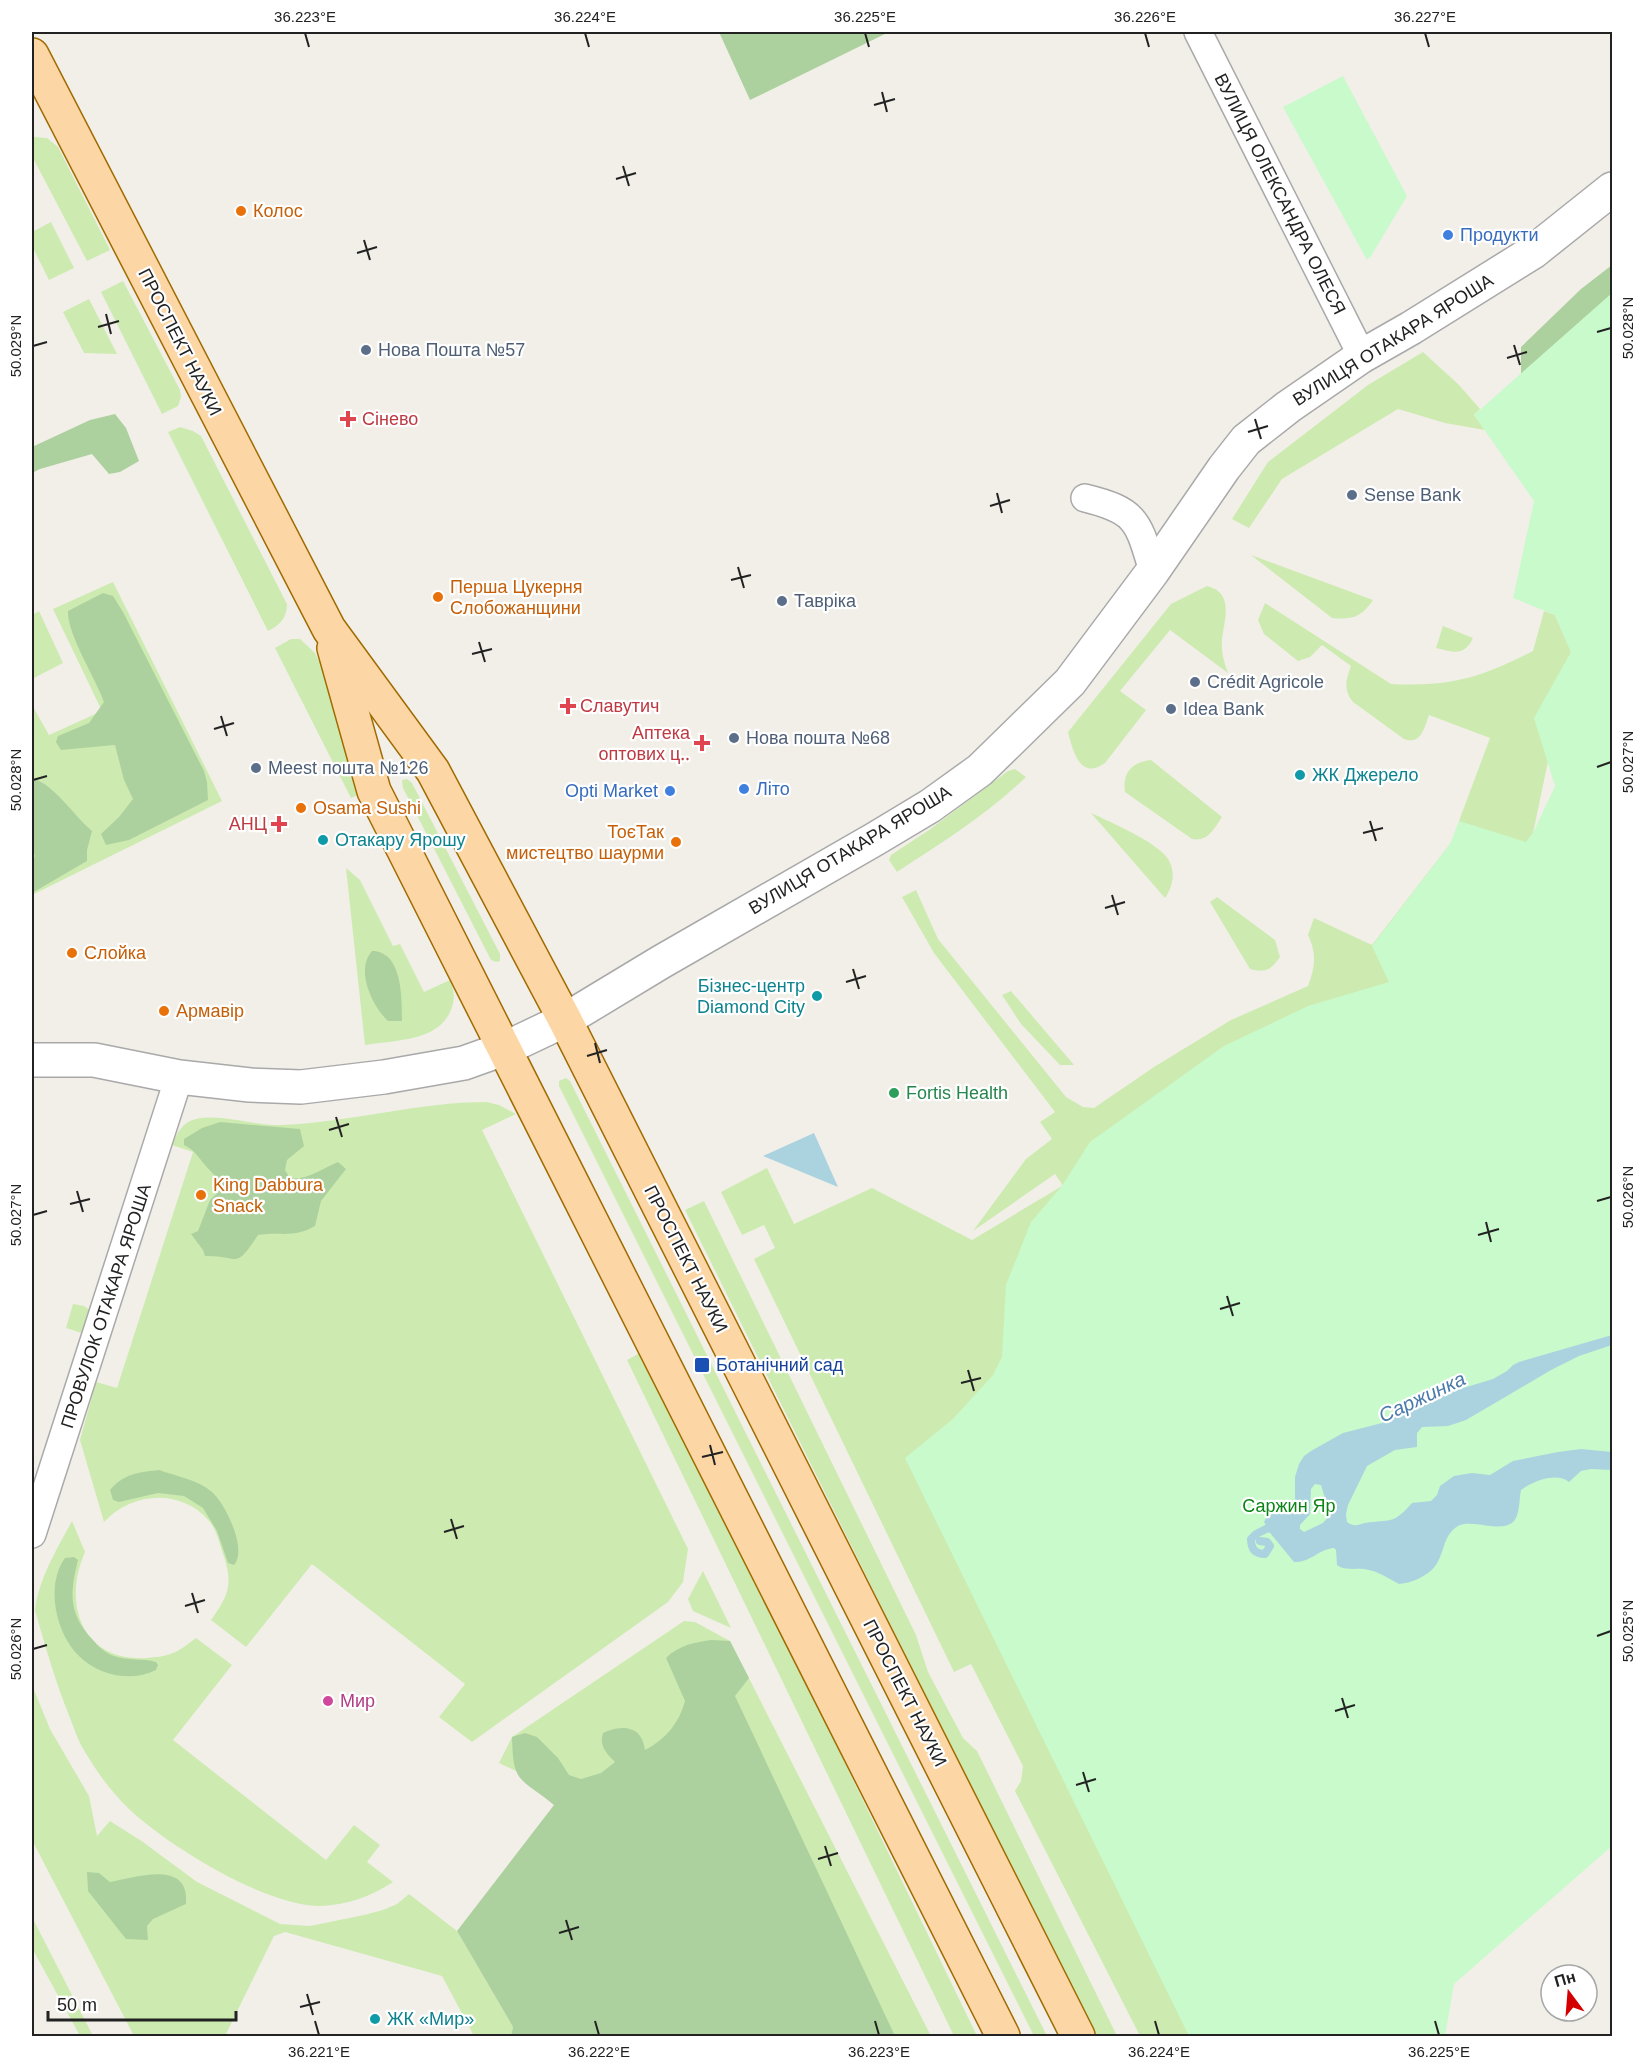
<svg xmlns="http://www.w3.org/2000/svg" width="1644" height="2068" viewBox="0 0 1644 2068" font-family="Helvetica,sans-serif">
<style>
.grass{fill:#cdebb0}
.forest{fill:#add19e}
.park{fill:#c8facc}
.water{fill:#aad3df;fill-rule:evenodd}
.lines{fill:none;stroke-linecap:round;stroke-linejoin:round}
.stream{stroke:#aad3df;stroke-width:8}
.minor-casing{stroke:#a9a9a9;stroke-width:30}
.tertiary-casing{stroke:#a9a9a9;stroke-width:36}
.primary-casing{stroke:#a06b00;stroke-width:36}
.minor{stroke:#fff;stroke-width:27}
.tertiary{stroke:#fff;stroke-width:33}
.primary{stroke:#fcd6a4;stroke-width:33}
.ticks{fill:none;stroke:#222;stroke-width:2}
.food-dot{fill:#e8710a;stroke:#fff;stroke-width:2}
.shop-dot{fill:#3f7fe0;stroke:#fff;stroke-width:2}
.service-dot{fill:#5c6f8a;stroke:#fff;stroke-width:2}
.health-dot{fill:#e0444e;stroke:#fff;stroke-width:2}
.culture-dot{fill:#0f9aa8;stroke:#fff;stroke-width:2}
.leisure-dot{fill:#2e9e5b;stroke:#fff;stroke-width:2}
.transit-dot{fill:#1a4fb4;stroke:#fff;stroke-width:2}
.hotel-dot{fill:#d1479c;stroke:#fff;stroke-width:2}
.labels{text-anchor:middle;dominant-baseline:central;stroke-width:4.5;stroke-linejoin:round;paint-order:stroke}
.street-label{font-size:18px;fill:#222;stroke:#fff}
.food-label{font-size:18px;fill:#c56008;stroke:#fff;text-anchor:start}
.shop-label{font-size:18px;fill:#366cbe;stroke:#fff;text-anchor:start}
.service-label{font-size:18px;fill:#4e5e75;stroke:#fff;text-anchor:start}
.health-label{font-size:18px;fill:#be3a42;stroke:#fff;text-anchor:start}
.culture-label{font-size:18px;fill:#0d838f;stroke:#fff;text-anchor:start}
.leisure-label{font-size:18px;fill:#27864d;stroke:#fff;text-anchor:start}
.transit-label{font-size:18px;fill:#164399;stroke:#fff;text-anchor:start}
.park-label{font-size:18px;fill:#0c8416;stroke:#fff}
.hotel-label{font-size:18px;fill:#b23c85;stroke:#fff;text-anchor:start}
.water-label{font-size:20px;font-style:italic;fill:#4a7aab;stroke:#fff}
.neatline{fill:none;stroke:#222;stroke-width:2}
.ticks-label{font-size:15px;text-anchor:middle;fill:#222}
</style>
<rect width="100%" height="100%" fill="#f2efe9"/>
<g class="grass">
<path d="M 34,137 L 47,138 L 58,147 L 110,250 L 87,261 L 32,156 L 32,138 Z"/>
<path d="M 51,222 L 74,268 L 49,280 L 32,246 L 32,232 Z"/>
<path d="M 123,281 L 180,390 L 181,397 L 178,406 L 162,414 L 101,292 Z"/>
<path d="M 89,299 L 117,354 L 84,353 L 63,312 Z"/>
<path d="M 1423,352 L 1459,385 L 1480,409 L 1474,415 L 1485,430 L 1445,423 L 1398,409 L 1282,479 L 1249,528 L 1232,519 L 1268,462 L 1368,385 Z"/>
<path d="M 180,427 L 193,431 L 201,436 L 287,604 C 287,618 280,625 268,631 L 168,432 Z"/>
<path d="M 1251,555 L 1373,600 C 1362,617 1352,620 1332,618 Z"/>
<path d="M 113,582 L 222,801 L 32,895 L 32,705 L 49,735 L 102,711 L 53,609 Z"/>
<path d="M 1207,586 C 1235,593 1224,620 1222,640 C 1221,652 1224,662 1228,673 L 1170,630 L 1120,691 L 1146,710 L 1105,763 C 1080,781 1073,751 1068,732 L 1171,604 Z"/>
<path d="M 1265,603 L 1391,684 C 1450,687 1481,678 1533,651 L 1544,611 L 1555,615 L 1571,652 L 1533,833 L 1437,966 L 1064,1187 L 1055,1174 L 973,1231 L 1026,1159 L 1052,1139 L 1040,1122 L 1055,1112 L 934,953 L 902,897 L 916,890 L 938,939 L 1066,1097 L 1083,1107 L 1094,1108 L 1154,1067 L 1231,1020 L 1308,986 C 1315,967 1317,954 1308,935 L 1314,918 L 1372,945 L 1450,844 L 1459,827 L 1459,821 L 1490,738 L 1429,715 C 1424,729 1421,745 1404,739 L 1353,702 C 1343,689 1346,680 1351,666 L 1322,645 L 1310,657 L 1298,661 L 1264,634 L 1258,620 Z"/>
<path d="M 39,611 L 63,663 L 32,679 L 32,615 Z"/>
<path d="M 1443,626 L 1473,638 C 1464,657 1453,652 1436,648 Z"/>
<path d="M 291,639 L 300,639 L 315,653 L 342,710 L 364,792 L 351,798 L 275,648 Z"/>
<path d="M 1151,760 L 1222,817 C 1214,829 1208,842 1192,839 L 1125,792 C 1122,773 1132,762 1151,760 Z"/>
<path d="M 1015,769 L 1026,777 C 987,815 941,843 897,872 L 889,860 L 891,855 L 929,830 L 1008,771 Z"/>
<path d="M 407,779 L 412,783 L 500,954 L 500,961 L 496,962 L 491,960 L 403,788 L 402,780 Z"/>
<path d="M 1091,813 C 1110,822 1157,842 1168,859 C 1176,871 1173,887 1165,898 Z"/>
<path d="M 346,868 L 360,880 L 393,946 L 400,944 L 424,992 L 450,980 C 454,990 455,997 452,1007 C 441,1042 395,1040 365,1045 Z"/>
<path d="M 1217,897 L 1275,940 L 1280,957 C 1271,970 1265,973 1250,969 L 1210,902 Z"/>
<path d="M 1011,991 L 1074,1065 L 1060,1065 L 1021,1024 L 1002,995 Z"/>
<path d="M 566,1078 L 570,1081 L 1047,2036 L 1034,2036 L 559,1086 L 559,1081 Z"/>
<path d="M 487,1102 L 499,1105 L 516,1114 L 482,1130 L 688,1549 L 683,1582 L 668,1602 L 472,1742 L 439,1717 L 465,1684 L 312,1564 L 246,1647 L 211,1620 C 218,1610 226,1599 228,1587 C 230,1575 226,1562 222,1551 C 219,1541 216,1529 209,1521 C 181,1488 132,1492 104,1522 L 80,1440 L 96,1382 L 117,1388 L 193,1152 L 172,1145 C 177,1133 182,1122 196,1119 C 221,1113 255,1126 282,1125 C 351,1122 418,1102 487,1102 Z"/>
<path d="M 767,1168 L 794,1224 L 872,1188 L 972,1240 L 1062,1186 L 1189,2036 L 1140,2036 L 1015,1791 L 1021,1781 L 1023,1766 L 971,1664 L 954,1672 L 754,1259 L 775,1248 L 764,1225 L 742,1235 L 721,1192 Z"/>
<path d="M 704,1201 L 916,1635 L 928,1672 L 963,1738 L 977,1751 L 1117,2036 L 1097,2036 L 961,1767 L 685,1210 Z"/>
<path d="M 73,1304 L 84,1306 L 91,1311 L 91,1336 L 66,1328 Z"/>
<path d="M 645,1350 L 977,2036 L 954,2036 L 627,1360 Z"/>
<path d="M 72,1521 L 85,1552 C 62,1604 82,1662 146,1658 C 155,1657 164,1657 173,1653 C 181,1650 189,1643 196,1638 L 232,1665 L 173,1740 L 326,1860 L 354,1825 L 380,1845 L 367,1862 L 393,1882 C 372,1896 347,1905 321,1906 C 267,1907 168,1846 129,1809 C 110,1791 95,1769 82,1747 C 77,1738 74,1728 70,1718 C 56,1683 45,1646 35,1610 C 39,1578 57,1549 72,1521 Z"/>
<path d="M 703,1571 L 731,1628 L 693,1611 L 688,1599 Z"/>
<path d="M 684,1621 L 695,1622 L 730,1641 L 931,2036 L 884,2036 L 583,1803 L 499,1763 L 512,1737 Z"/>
<path d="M 32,1685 L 50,1729 L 89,1796 L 97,1836 L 110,1821 L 143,1842 L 197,1882 L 280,1924 L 310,1926 L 364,1915 L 383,1910 L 397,1904 L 409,1894 L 457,1931 L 513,2027 L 511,2036 L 474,2036 L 442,1976 L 285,1932 L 274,1936 L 225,2036 L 134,2036 L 32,1840 Z"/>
<path d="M 32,1917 L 93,2036 L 80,2036 L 32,1948 Z"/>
</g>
<g class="forest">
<path d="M 719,32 L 889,32 L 750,100 Z"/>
<path d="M 1612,265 L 1612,507 L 1521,384 L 1521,347 L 1581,289 Z"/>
<path d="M 115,414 L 126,428 L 139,461 L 120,472 L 109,474 L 92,454 L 40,469 L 32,473 L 32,447 L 90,420 Z"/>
<path d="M 103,593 L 113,596 L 123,612 L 204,771 L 207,782 L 208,800 L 129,840 L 106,845 L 101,834 L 119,817 L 133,799 L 124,780 L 115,745 L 61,750 L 56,742 L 58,736 L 89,723 L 104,702 C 95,677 67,634 68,611 Z"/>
<path d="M 32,778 C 55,785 73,815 92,831 L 87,850 L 87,861 L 32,893 L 32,862 L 35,856 L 32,848 Z"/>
<path d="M 372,951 C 403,951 402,1000 402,1021 L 388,1021 C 372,1006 355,970 372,951 Z"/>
<path d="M 220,1122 L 300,1129 L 304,1146 L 287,1160 L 285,1170 L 290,1178 C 305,1181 324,1168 338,1162 L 346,1169 L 321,1201 L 315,1226 C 292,1239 281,1231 258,1235 C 234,1272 240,1255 205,1256 L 203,1250 L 191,1234 L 198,1231 L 210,1200 L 222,1188 C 219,1177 212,1174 205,1165 C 197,1156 195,1150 184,1145 L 184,1139 L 202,1128 Z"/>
<path d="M 159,1470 C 176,1476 198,1480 212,1492 C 225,1503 248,1550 234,1565 L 228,1563 L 217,1531 L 203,1508 L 184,1496 L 158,1493 L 119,1502 L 113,1500 L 110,1490 C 123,1474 139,1472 159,1470 Z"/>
<path d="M 74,1557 L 78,1560 C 70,1592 68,1613 92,1639 C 98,1646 105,1653 114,1656 C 128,1661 143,1658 156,1662 L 158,1665 L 156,1670 C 131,1683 98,1675 79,1656 C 56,1634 45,1585 65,1558 Z"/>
<path d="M 711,1640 L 730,1641 L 749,1678 L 735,1696 L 895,2036 L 511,2036 L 513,2027 L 457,1931 L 554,1805 C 520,1777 513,1785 512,1737 L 525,1733 L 537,1737 L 558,1758 L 569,1775 L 581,1779 L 601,1773 L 615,1762 C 606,1753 599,1746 603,1733 C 623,1724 642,1726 645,1750 C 666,1739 679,1723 685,1701 L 666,1658 C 679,1645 693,1643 711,1640 Z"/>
<path d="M 87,1872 L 99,1873 L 110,1882 C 137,1877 190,1859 186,1904 L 153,1919 L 147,1926 L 148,1940 L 126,1939 L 88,1891 Z"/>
</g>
<g class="park">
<path d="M 1343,76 L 1407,196 L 1371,256 L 1367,260 L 1283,107 Z"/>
<path d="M 1612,293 L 1612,1846 L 1454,1984 L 1445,2036 L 1189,2036 L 905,1458 L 953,1419 L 993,1375 L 1002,1357 L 1006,1285 L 1031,1222 L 1062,1186 L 1090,1142 L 1224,1046 L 1308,1006 L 1389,982 L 1372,946 L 1450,844 L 1459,821 L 1526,842 L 1533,833 L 1555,786 L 1534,718 L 1571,652 L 1555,615 L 1513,598 L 1534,501 L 1474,415 Z"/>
</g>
<g class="water">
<path d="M 814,1133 L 838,1187 L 763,1156 Z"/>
<path d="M 1612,1335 L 1612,1345 L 1579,1356 L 1551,1370 L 1466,1420 L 1448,1426 L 1422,1427 L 1417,1433 L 1417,1447 L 1395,1450 L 1367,1466 L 1348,1505 L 1346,1514 L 1347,1522 C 1354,1527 1357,1525 1365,1523 C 1391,1519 1393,1525 1412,1503 L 1431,1501 L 1437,1495 L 1440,1486 L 1454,1476 L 1472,1473 L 1490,1475 L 1513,1461 L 1558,1452 L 1581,1449 L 1612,1452 L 1612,1470 L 1591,1469 L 1581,1471 L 1569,1482 C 1557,1472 1533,1481 1521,1490 C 1519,1499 1520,1514 1514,1521 C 1501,1535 1468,1516 1455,1528 C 1443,1538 1444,1553 1436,1565 C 1428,1576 1412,1583 1399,1584 C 1388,1578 1378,1571 1364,1569 C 1355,1568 1345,1571 1337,1565 L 1336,1550 L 1334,1548 C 1319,1549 1310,1563 1294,1562 L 1271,1534 L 1264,1522 C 1271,1508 1280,1507 1293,1511 L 1297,1509 L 1295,1499 L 1295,1477 L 1299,1464 L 1304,1456 L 1311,1451 L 1343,1433 L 1382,1423 L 1391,1416 L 1402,1415 L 1417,1402 L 1493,1379 L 1507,1371 L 1513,1365 L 1519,1362 ZM 1315,1484 L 1321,1485 L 1330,1515 L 1323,1523 L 1304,1532 L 1300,1529 L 1300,1525 L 1310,1514 L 1311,1489 Z"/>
</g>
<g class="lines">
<path class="stream" d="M 1260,1541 L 1267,1542 L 1270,1546 L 1265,1554 C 1255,1554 1251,1549 1251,1539 L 1256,1534 L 1268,1528 L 1277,1531"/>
<defs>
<g id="minor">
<path d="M 1198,32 L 1362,356"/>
<path d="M 1085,498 C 1138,511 1138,522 1153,571"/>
<path d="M 32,1534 L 179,1077"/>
</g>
<path id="tertiary" d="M 32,1060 L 94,1060 L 179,1077 L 250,1085 L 301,1087 L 384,1077 L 464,1063 L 506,1048 L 565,1020 L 661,962 L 875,839 L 930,806 L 980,770 L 1070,682 L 1153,571 L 1224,468 L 1246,440 L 1288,407 L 1362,356 L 1411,328 L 1533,252 L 1612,189"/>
<g id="primary">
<path d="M 32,55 L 329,629 L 433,771 L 565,1020 L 1078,2036"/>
<path d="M 334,648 L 374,791 L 1003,2036"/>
</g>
</defs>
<use href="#minor" class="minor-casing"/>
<use href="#tertiary" class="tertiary-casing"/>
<use href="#primary" class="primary-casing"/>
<use href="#minor" class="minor"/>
<use href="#tertiary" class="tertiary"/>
<use href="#primary" class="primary"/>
</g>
<path class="ticks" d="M 305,33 L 309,47M 585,33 L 589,47M 865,33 L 869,47M 1145,33 L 1149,47M 1425,33 L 1429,47M 882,92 L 887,112M 874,105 L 895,99M 623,166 L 629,186M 616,179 L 636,173M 364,240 L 370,260M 357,253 L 377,247M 106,314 L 111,334M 98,327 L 119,321M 1597,332 L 1611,328M 1514,345 L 1520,365M 33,346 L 47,342M 1507,358 L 1527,352M 1255,419 L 1261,439M 1248,432 L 1268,426M 997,493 L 1002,513M 990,506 L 1010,500M 738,567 L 744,588M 731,580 L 751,575M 479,642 L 485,662M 472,654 L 492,649M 221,716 L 227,736M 214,729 L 234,723M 1597,767 L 1611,762M 33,780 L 47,776M 1370,821 L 1376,841M 1363,833 L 1383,828M 1112,895 L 1118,915M 1105,908 L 1125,902M 853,969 L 859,989M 846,982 L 866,976M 595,1043 L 600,1063M 587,1056 L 607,1050M 336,1117 L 342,1137M 329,1130 L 349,1124M 77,1191 L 83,1212M 1597,1201 L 1611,1197M 70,1204 L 90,1199M 33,1215 L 47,1211M 1486,1222 L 1491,1242M 1478,1235 L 1499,1229M 1227,1296 L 1233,1316M 1220,1309 L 1240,1303M 968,1370 L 974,1391M 961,1383 L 981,1378M 710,1445 L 715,1465M 702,1457 L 723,1452M 451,1519 L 457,1539M 444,1532 L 464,1526M 192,1593 L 198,1613M 185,1606 L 205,1600M 1597,1636 L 1611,1631M 33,1649 L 47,1645M 1342,1698 L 1348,1718M 1335,1711 L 1355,1705M 1083,1772 L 1089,1792M 1076,1785 L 1096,1779M 825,1846 L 831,1866M 818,1859 L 838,1853M 566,1920 L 572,1940M 559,1933 L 579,1927M 307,1994 L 313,2015M 300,2007 L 320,2002M 315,2021 L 319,2035M 595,2021 L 599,2035M 875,2021 L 879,2035M 1155,2021 L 1159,2035M 1435,2021 L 1439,2035"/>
<g class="food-dot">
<circle cx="241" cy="211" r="6"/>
<circle cx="438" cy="597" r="6"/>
<circle cx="301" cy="808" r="6"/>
<circle cx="676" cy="842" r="6"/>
<circle cx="72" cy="953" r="6"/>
<circle cx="164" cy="1011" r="6"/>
<circle cx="201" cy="1195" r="6"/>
</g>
<g class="shop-dot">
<circle cx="1448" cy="235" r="6"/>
<circle cx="744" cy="789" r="6"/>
<circle cx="670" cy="791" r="6"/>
</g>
<g class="service-dot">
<circle cx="366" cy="350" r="6"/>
<circle cx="1352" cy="495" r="6"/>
<circle cx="782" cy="601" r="6"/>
<circle cx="1195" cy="682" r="6"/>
<circle cx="1171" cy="709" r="6"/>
<circle cx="734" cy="738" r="6"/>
<circle cx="256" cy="768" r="6"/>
</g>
<g class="health-dot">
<path d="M345 410h6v6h6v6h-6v6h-6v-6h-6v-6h6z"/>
<path d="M565 697h6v6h6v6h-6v6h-6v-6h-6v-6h6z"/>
<path d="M699 734h6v6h6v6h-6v6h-6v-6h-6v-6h6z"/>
<path d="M276 815h6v6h6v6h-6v6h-6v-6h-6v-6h6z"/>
</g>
<g class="culture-dot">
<circle cx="1300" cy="775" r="6"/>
<circle cx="323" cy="840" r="6"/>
<circle cx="817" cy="996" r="6"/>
<circle cx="375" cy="2019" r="6"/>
</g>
<circle class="leisure-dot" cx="894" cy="1093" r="6"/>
<rect class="transit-dot" x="694" y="1357" width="16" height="16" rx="3"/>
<circle class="hotel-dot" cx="328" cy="1701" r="6"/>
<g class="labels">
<g class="street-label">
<text transform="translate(1280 194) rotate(63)">ВУЛИЦЯ ОЛЕКСАНДРА ОЛЕСЯ</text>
<text transform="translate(1393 340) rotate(-32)">ВУЛИЦЯ ОТАКАРА ЯРОША</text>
<text transform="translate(180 342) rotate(63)">ПРОСПЕКТ НАУКИ</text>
<text transform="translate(850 850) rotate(-31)">ВУЛИЦЯ ОТАКАРА ЯРОША</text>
<text transform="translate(686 1259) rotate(63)">ПРОСПЕКТ НАУКИ</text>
<text transform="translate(106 1306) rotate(-72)">ПРОВУЛОК ОТАКАРА ЯРОША</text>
<text transform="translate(905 1693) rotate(63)">ПРОСПЕКТ НАУКИ</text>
</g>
<g class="food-label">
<text x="253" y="211">Колос</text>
<text x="450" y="587">Перша Цукерня<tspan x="450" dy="21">Слобожанщини</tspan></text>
<text x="313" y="808">Osama Sushi</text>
<text x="664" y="832" text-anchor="end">ТоєТак<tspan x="664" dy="21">мистецтво шаурми</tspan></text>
<text x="84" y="953">Слойка</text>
<text x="176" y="1011">Армавір</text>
<text x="213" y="1185">King Dabbura<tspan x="213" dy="21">Snack</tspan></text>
</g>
<g class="shop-label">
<text x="1460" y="235">Продукти</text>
<text x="756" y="789">Літо</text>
<text x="658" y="791" text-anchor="end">Opti Market</text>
</g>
<g class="service-label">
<text x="378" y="350">Нова Пошта №57</text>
<text x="1364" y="495">Sense Bank</text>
<text x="794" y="601">Тавріка</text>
<text x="1207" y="682">Crédit Agricole</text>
<text x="1183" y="709">Idea Bank</text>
<text x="746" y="738">Нова пошта №68</text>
<text x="268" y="768">Meest пошта №126</text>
</g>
<g class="health-label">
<text x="362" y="419">Сінево</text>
<text x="580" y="706">Славутич</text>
<text x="690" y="733" text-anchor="end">Аптека<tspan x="690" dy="21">оптових ц‥</tspan></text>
<text x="267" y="824" text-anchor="end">АНЦ</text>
</g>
<g class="culture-label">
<text x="1312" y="775">ЖК Джерело</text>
<text x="335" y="840">Отакару Ярошу</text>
<text x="805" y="986" text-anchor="end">Бізнес-центр<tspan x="805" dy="21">Diamond City</tspan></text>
<text x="387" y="2019">ЖК «Мир»</text>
</g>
<g class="leisure-label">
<text x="906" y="1093">Fortis Health</text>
</g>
<g class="transit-label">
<text x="716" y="1365">Ботанічний сад</text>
</g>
<g class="park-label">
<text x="1289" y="1506">Саржин Яр</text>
</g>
<g class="hotel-label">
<text x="340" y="1701">Мир</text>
</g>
<g class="water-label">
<text transform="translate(1422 1397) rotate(-25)">Саржинка</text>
</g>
</g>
<rect width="1644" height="2068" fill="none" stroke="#ffffff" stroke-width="66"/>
<g transform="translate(1569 1993) rotate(344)"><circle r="28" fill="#ffffff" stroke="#a7a7a7" stroke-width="1.5"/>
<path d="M0-4.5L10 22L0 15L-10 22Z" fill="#d40000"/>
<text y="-9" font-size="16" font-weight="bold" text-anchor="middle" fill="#222222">Пн</text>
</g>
<path d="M48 2011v9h188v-9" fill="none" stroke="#222222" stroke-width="3"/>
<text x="57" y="2011" font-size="18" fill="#222222" stroke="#ffffff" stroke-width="4.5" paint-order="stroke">50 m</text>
<rect x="33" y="33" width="1578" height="2002" class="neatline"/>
<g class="ticks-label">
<text x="305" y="22">36.223°E</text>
<text x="585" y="22">36.224°E</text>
<text x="865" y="22">36.225°E</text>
<text x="1145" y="22">36.226°E</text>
<text x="1425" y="22">36.227°E</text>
<text transform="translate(1628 328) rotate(-90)" y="5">50.028°N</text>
<text transform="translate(16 346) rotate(-90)" y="5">50.029°N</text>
<text transform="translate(1628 762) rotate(-90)" y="5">50.027°N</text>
<text transform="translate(16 780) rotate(-90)" y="5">50.028°N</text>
<text transform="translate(1628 1197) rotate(-90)" y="5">50.026°N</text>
<text transform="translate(16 1215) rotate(-90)" y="5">50.027°N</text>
<text transform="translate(1628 1631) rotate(-90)" y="5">50.025°N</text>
<text transform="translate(16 1649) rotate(-90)" y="5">50.026°N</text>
<text x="319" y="2057">36.221°E</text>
<text x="599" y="2057">36.222°E</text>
<text x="879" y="2057">36.223°E</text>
<text x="1159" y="2057">36.224°E</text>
<text x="1439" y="2057">36.225°E</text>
</g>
</svg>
